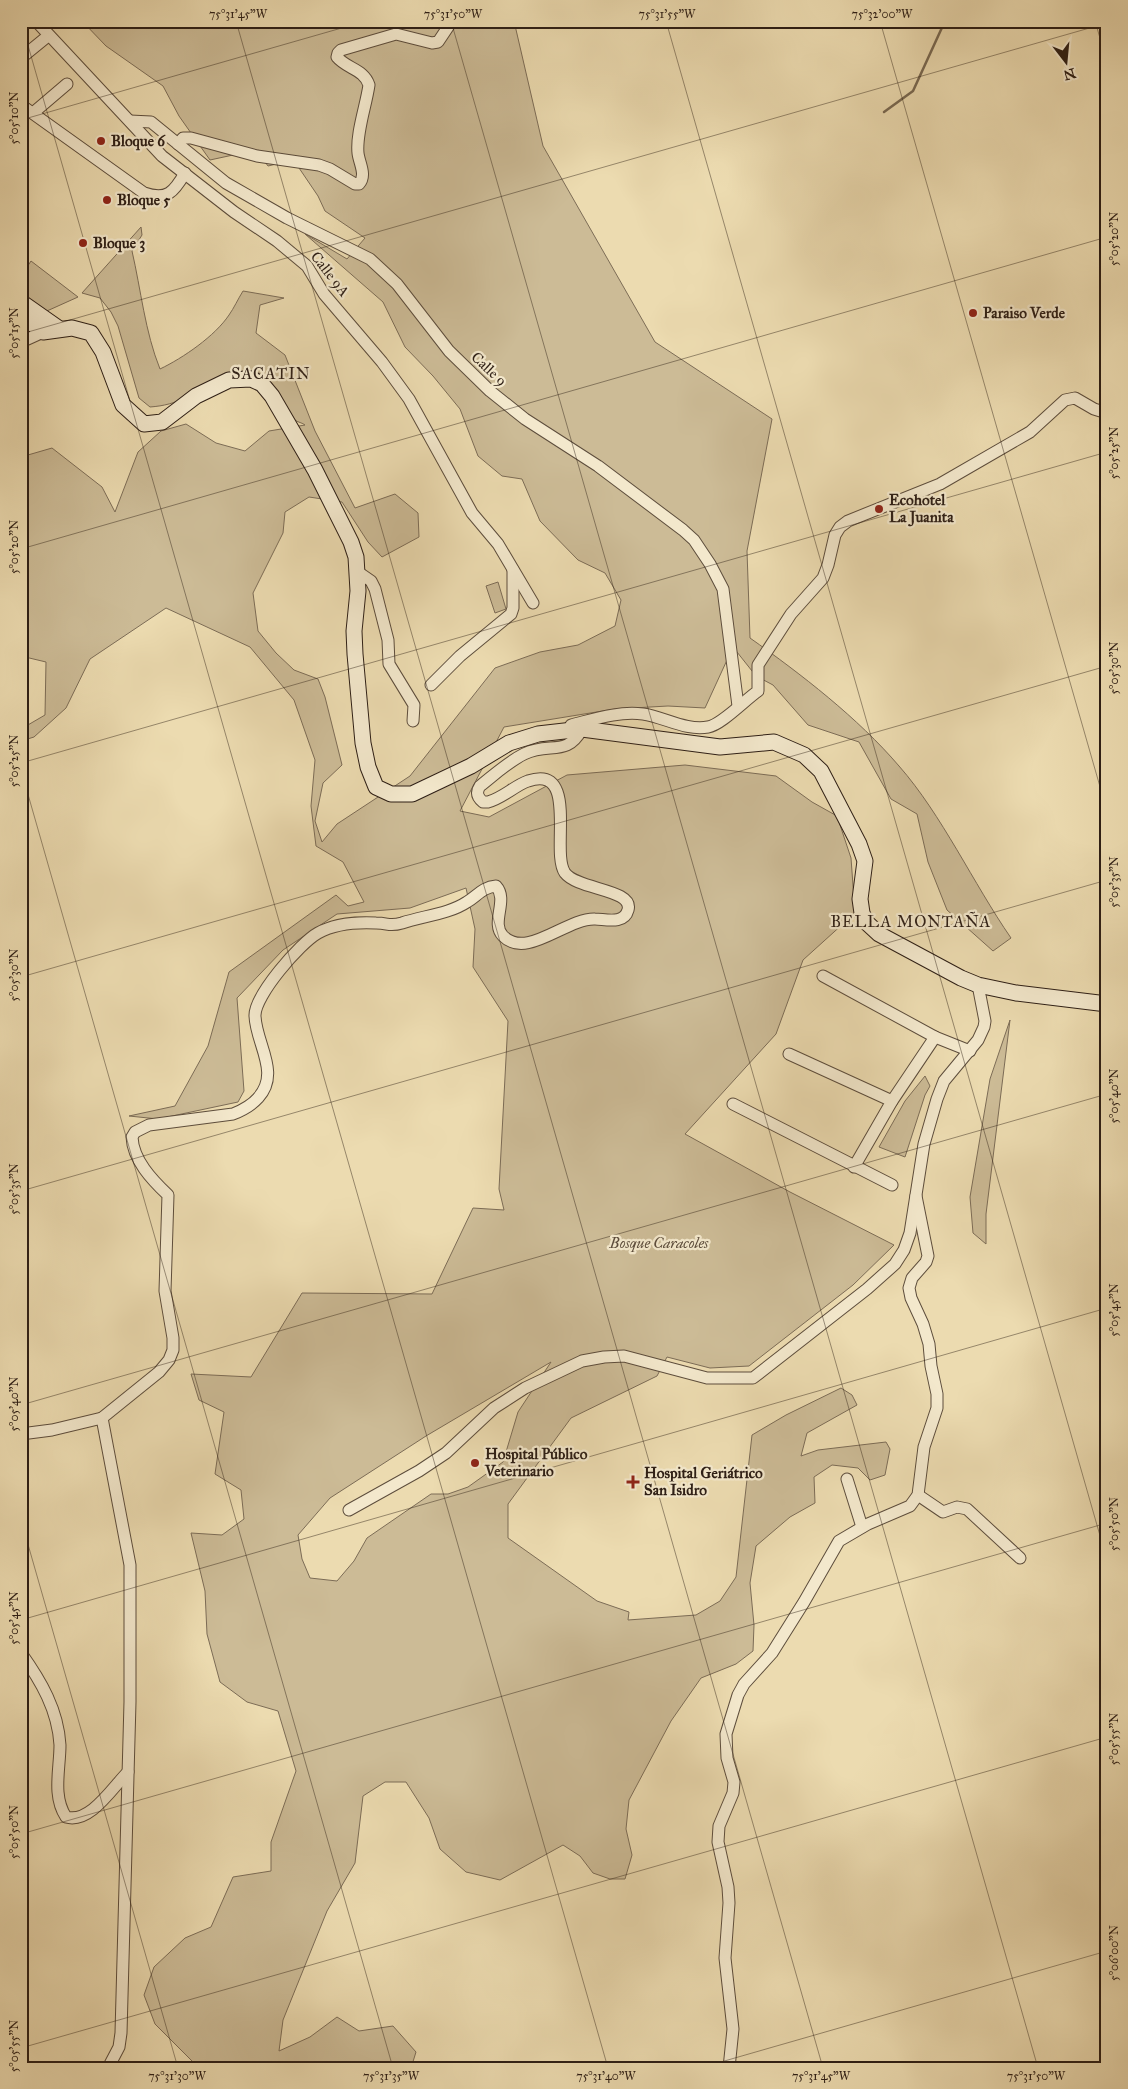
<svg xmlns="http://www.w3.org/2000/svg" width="1128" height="2089" viewBox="0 0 1128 2089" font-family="'IM FELL Great Primer',serif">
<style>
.green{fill:#ccbb96;stroke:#7c6c56;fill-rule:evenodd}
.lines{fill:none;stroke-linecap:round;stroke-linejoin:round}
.stream{stroke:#796952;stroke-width:2.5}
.minor-casing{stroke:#5d4d3c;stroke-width:13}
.secondary-casing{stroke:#2d1e15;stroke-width:17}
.minor{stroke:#f3e8cc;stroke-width:11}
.secondary{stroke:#f3e8cc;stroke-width:15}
.ticks{fill:none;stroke:#2d1e15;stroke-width:1;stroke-opacity:0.45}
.poi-dot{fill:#8f2418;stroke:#f3e8cc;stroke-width:2}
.labels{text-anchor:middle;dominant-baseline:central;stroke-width:4.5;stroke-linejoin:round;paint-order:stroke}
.poi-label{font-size:15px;font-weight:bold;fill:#2d1e15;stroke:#f3e8cc;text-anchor:start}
.street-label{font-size:15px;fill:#2d1e15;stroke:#f3e8cc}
.park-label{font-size:15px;font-style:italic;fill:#5d4d3c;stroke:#f3e8cc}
.neighbourhood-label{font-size:16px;letter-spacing:1px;fill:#2d1e15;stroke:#f3e8cc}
.neatline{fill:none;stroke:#2d1e15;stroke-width:2}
.ticks-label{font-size:12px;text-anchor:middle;fill:#2d1e15}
</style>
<rect width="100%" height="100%" fill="#ecdbb0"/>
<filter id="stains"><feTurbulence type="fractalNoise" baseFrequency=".004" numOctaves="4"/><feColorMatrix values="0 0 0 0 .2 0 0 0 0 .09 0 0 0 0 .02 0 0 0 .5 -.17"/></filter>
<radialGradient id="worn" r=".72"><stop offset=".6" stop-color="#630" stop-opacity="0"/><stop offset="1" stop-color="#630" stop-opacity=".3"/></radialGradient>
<g class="green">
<path d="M 82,21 L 514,21 L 543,146 L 655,342 L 772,419 L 747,551 L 750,638 C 801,674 858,718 899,766 C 942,815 973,883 1011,938 L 993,951 L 947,910 L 928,862 L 917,814 L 891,799 L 859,742 L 808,725 L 773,685 L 756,676 L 733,647 L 705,708 L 668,706 L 615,709 L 504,727 L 460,811 L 489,817 L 567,775 L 685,765 L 776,776 L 812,802 L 837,816 L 851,858 L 855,913 L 803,960 L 776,1034 L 685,1134 L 790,1192 L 894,1245 L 853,1285 L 749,1366 L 710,1368 L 667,1357 L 657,1376 L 571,1418 L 508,1504 L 508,1538 L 597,1601 L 629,1612 L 628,1620 L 696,1615 L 720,1601 L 736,1577 L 752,1435 L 786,1415 L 841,1388 L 852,1395 L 857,1405 L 807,1433 L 801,1456 L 818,1450 L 886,1442 L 890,1449 L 885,1475 L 870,1480 L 858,1468 L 832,1465 L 814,1477 L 815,1503 L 790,1517 L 756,1546 L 750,1583 L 754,1625 L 753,1651 L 736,1664 L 701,1678 L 671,1721 L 629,1800 L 626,1829 L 632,1855 L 625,1879 L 610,1879 L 593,1873 L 580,1856 L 563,1845 L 500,1880 L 466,1872 L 440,1849 L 429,1818 L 406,1782 L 385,1782 L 363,1796 L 355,1863 L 327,1911 L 283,2020 L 279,2051 L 310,2037 L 337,2017 L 359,2031 L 393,2026 L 416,2052 L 411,2068 L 199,2068 L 155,2024 L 144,1995 L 154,1967 L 185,1938 L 211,1927 L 233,1877 L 271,1871 L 271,1842 L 296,1771 L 278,1711 L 247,1702 L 220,1682 L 207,1634 L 205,1591 L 191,1533 L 222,1535 L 244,1519 L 241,1490 L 215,1474 L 224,1412 L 199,1400 L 191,1374 L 251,1377 L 302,1293 L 432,1294 L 473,1208 L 504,1210 L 499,1189 L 508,1021 L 473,967 L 475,929 L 466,888 L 410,908 L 337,914 L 283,950 L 237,998 L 244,1091 L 238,1102 L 158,1119 L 129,1116 L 175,1106 L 208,1046 L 229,972 L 336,895 L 348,906 L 364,902 L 343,862 L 316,846 L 311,806 L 315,760 L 294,700 L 250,647 L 166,608 L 90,659 L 66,708 L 34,737 L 21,741 L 21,729 L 45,715 L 46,662 L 21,656 L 21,457 L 52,448 L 102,487 L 115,512 L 138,452 L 161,431 L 186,424 L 216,443 L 245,451 L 269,431 L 305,425 C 303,423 297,422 295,420 C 284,409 277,383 261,374 C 239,361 206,388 187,397 C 175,403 164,406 150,407 L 139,398 L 118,326 L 111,312 L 100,298 L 82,293 L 141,227 L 142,235 L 132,251 C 141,290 145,332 160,369 C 183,358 215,336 229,315 C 234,308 238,299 243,291 L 284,298 L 260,305 L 256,333 L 285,355 L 315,431 L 355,508 L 395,494 L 418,513 L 419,537 L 382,557 L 368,542 L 342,502 L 309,497 L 285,512 L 283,533 L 253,593 L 258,631 L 276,653 L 294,670 L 318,679 L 325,697 L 342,765 L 323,783 L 315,821 L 322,842 L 337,824 L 410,776 L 495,668 L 540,652 L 578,645 L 615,626 L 621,600 L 605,573 L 578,560 L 540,521 L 522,479 L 502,476 L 478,456 L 460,409 L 433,376 L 405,347 L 383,302 L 305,234 L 347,259 L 365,238 L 325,211 L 318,196 L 297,165 L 289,161 L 268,166 L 256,150 L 210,160 L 179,116 L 163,86 L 106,46 ZM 551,1362 L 518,1412 L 503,1462 L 468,1487 L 448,1494 L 431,1494 L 367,1538 L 354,1561 L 337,1581 L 310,1578 L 302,1559 L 298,1535 L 330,1498 L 426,1436 Z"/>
<path d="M 31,261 L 78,297 L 38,315 L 21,302 L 21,276 Z"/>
<path d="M 498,582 L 506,609 L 495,613 L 486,586 Z"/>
<path d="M 1010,1020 L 986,1214 L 986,1244 L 973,1233 L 970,1197 L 990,1079 Z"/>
<path d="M 925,1076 L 930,1086 L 925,1095 L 905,1157 L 879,1147 L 905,1101 Z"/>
</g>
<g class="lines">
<path class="stream" d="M 884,112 L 913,91 L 945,21"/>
<defs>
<g id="minor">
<path d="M 36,21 L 162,156 L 234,212 L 277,241 L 307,266 L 324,294 L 382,362 L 409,399 L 472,513 L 498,544 L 533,603"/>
<path d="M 21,58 L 48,36"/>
<path d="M 21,105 L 144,193 C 167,201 174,192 185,173"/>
<path d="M 33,113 L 67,84"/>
<path d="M 130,121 L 151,122 L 226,183 L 287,218 L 370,259 L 397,284 L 449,351 L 490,391 L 525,419 L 598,466 L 683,530 L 694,540 L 710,564 L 723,589 L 738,706"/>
<path d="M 178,144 L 183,138 L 191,138 L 257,156 L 319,165 L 330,169 L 355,184 L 359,184 C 367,175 359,163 358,153 C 356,133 366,106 369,85 C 364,69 347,69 337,57 L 338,53 L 341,50 L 396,34 L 432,43 L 438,42 L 452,21"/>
<path d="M 21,342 L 43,332"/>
<path d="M 358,572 L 371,581 L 375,589 L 388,640 L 389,664 L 414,705 L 413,721"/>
<path d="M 431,685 L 460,656 L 511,614 L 513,608 L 513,570"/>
<path d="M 571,725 C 595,719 618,711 643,714 C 664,717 686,731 708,727 C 721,725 745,700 758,691 L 758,665 L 791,614 L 823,578 L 828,565 L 835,535 L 840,527 L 848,521 L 940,484 L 1030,432 L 1065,400 L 1075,398 L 1094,409 L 1107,413"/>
<path d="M 823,976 L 935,1037 L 970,1051"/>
<path d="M 789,1054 L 892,1101"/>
<path d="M 733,1104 L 892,1185"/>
<path d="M 854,1167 L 892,1101 L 935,1037"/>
<path d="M 102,1418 L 130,1565 L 130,1702 L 121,2033 L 119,2047 L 108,2068"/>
<path d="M 21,1434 L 52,1430 L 102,1418 L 159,1372 L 169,1360 L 173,1350 L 173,1338 L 165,1291 L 168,1195 C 152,1180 133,1160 132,1137 L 135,1132 L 149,1125 L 233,1114 C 243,1110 251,1106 258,1098 C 281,1073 256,1044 255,1016 C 254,996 300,943 318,933 C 336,923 356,922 376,923 C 389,923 389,927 402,923 C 423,916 449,914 467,902 C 477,896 483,887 496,886 C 509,900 490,923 503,936 C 527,960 566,918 595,919 C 605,919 624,925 628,910 C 634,889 578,890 565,873 C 550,852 580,764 528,781 C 514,786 503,798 488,802 L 483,802 C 477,797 476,792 480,786 C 494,775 508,762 524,754 C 550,741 566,758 582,729"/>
<path d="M 847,1479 L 862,1527"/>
<path d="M 918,1495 L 943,1512 L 957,1507 L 967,1509 L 1020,1558"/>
<path d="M 349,1510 L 419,1471 L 446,1453 L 494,1408 L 525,1388 L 582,1361 L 604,1357 L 624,1356 L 707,1378 L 753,1378 L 867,1289 L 895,1264 L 904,1250 L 910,1233 L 924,1144 L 937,1099 L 944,1081 L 978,1040 L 984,1027 L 985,1021 L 978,985"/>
<path d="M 21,1653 C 41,1681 58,1710 60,1745 C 60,1769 52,1796 66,1817 C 90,1824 112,1788 128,1772"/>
<path d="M 729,2068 L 733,2029 L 725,1958 L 729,1903 L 728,1887 L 718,1842 L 719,1826 L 733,1793 L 734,1782 L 727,1758 L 726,1734 L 738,1695 L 744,1684 L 772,1653 L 804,1602 L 839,1541 L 868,1524 L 910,1506 L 918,1495 L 924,1447 L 937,1408 L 937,1394 L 931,1366 L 929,1344 L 923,1324 L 911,1298 L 909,1288 L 912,1278 L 926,1262 L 928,1256 L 916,1196"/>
</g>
<g id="secondary">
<path d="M 21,302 L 58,328"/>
<path d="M 21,315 L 43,332 L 72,328 L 91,333 L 103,352 L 123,405 L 144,424 L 162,422 L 196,396 L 229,380 L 251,379 L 262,384 L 272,396 L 315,470 L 351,542 L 356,557 L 358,591 L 354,631 L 355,654 L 363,743 L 368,767 L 376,787 L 391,794 L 412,794 L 471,766 L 509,743 L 538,734 L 582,729 L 720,747 L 774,742 L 804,755 L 821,771 L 859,844 L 865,861 L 860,899 L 862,913 L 866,922 L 879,934 L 961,978 L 978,985 L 1016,993 L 1107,1004"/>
</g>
</defs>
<use href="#minor" class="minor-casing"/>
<use href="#secondary" class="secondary-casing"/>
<use href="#minor" class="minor"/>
<use href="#secondary" class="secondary"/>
</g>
<path class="ticks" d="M 21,21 L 608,2068M 236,21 L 823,2068M 451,21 L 1038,2068M 666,21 L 1107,1560M 880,21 L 1107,811M 1095,21 L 1107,62M 21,120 L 366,21M 21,334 L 1107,23M 21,549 L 1107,237M 21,763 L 1107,452M 21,770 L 393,2068M 21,977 L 1107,666M 21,1191 L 1107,880M 21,1405 L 1107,1094M 21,1520 L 178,2068M 21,1620 L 1107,1308M 21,1834 L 1107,1523M 21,2048 L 1107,1737M 700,2068 L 1107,1951"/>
<g class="poi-dot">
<circle cx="101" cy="141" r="5"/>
<circle cx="107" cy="200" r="5"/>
<circle cx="83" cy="243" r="5"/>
<circle cx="973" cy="313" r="5"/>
<circle cx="879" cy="509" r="5"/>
<circle cx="475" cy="1463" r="5"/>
<path d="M630.5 1474.5h5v5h5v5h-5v5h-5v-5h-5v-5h5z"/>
</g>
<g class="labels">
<g class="poi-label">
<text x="111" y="141">Bloque 6</text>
<text x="117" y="200">Bloque 5</text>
<text x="93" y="243">Bloque 3</text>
<text x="983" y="313">Paraiso Verde</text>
<text x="889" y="500">Ecohotel<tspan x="889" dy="17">La Juanita</tspan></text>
<text x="485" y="1454">Hospital Público<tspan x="485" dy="17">Veterinario</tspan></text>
<text x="644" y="1473">Hospital Geriátrico<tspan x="644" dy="17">San Isidro</tspan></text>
</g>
<g class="street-label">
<text transform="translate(330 274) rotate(52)">Calle 9A</text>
<text transform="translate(489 369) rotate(43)">Calle 9</text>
</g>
<g class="park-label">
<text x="659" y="1243">Bosque Caracoles</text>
</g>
<g class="neighbourhood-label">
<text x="271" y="373">SACATIN</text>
<text x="911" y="921">BELLA MONTAÑA</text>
</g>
</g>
<rect width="1128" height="2089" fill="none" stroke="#ecdbb0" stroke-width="55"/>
<g transform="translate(1066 62) rotate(164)" stroke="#f3e8cc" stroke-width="4" paint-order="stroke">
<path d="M0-4L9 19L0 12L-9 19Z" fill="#2d1e15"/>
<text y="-8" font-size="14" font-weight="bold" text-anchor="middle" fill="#2d1e15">N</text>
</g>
<rect x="28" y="28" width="1072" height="2034" class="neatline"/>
<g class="ticks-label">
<text x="238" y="18">75°31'45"W</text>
<text x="453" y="18">75°31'50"W</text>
<text x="667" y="18">75°31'55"W</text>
<text x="882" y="18">75°32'00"W</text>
<text transform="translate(14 118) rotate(-90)" y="4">5°05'10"N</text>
<text transform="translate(1114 239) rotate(-90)" y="4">5°05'20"N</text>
<text transform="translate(14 333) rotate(-90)" y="4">5°05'15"N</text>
<text transform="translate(1114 453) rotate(-90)" y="4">5°05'25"N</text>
<text transform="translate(14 547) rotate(-90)" y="4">5°05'20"N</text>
<text transform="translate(1114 668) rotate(-90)" y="4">5°05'30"N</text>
<text transform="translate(14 761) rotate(-90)" y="4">5°05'25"N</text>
<text transform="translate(1114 882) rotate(-90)" y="4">5°05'35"N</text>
<text transform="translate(14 975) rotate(-90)" y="4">5°05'30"N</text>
<text transform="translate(1114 1096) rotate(-90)" y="4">5°05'40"N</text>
<text transform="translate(14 1189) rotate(-90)" y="4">5°05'35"N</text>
<text transform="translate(1114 1310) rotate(-90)" y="4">5°05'45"N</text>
<text transform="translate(14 1404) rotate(-90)" y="4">5°05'40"N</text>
<text transform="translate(1114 1524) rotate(-90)" y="4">5°05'50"N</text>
<text transform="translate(14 1618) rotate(-90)" y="4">5°05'45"N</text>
<text transform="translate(1114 1739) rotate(-90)" y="4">5°05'55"N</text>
<text transform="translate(14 1832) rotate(-90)" y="4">5°05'50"N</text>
<text transform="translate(1114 1953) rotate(-90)" y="4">5°06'00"N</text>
<text transform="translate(14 2046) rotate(-90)" y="4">5°05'55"N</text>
<text x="177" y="2080">75°31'30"W</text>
<text x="391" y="2080">75°31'35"W</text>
<text x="606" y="2080">75°31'40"W</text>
<text x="821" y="2080">75°31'45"W</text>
<text x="1036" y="2080">75°31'50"W</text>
</g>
<rect width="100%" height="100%" filter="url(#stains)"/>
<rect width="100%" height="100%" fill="url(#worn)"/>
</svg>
